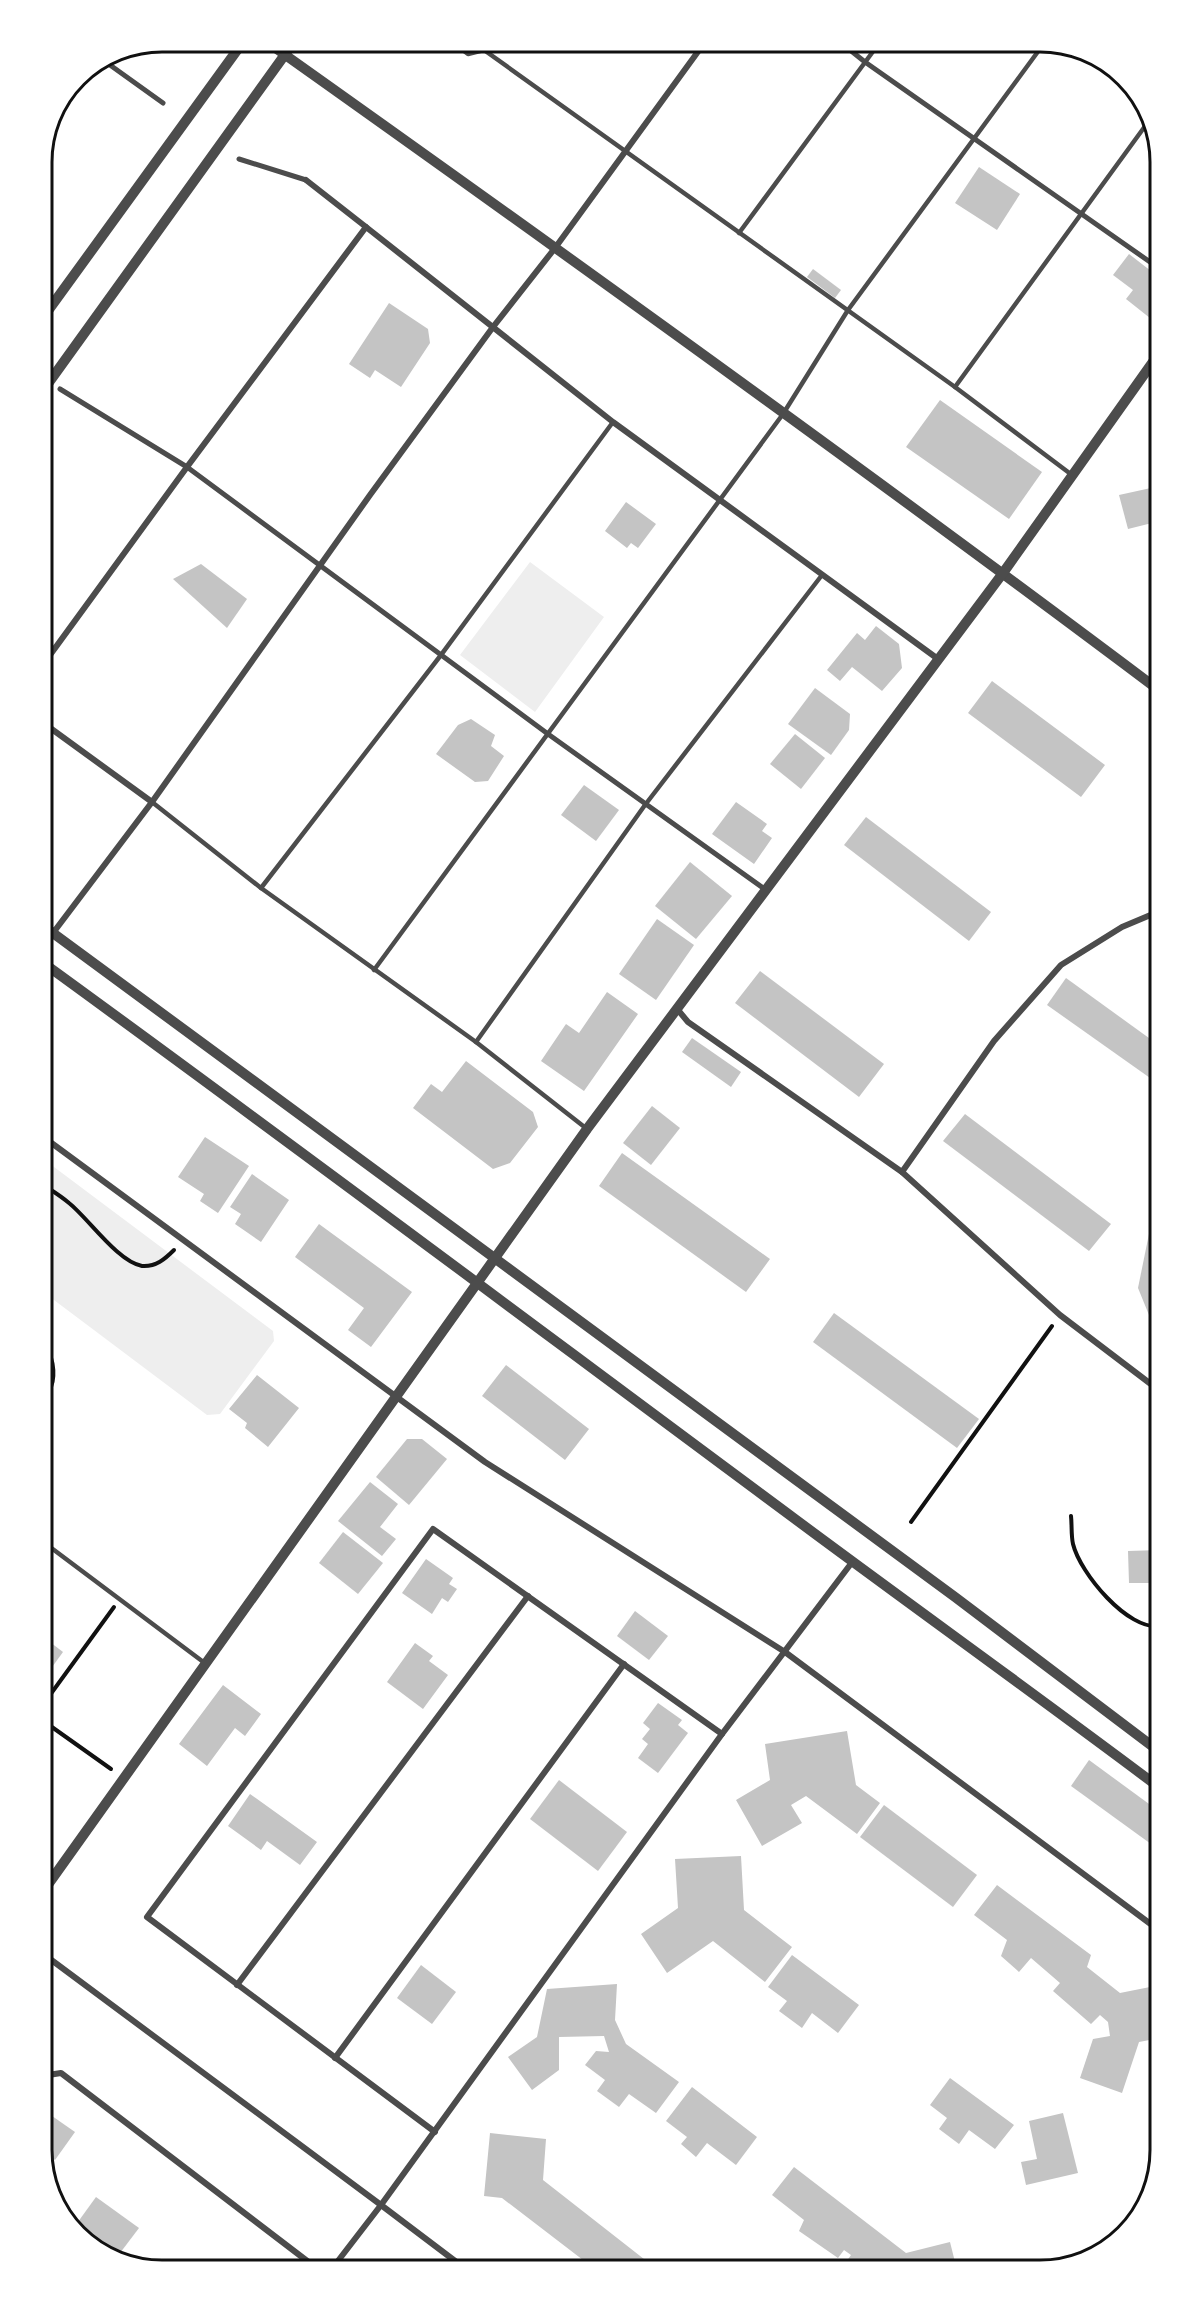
<svg xmlns="http://www.w3.org/2000/svg" width="1202" height="2312" viewBox="0 0 1202 2312" font-family="Overpass,sans-serif">
<style>
.green{fill:#eee}
.building{fill:#c4c4c4}
.lines{fill:none;stroke-linecap:round;stroke-linejoin:round}
.path{stroke:#111;stroke-width:4}
.service{stroke:#4c4c4c;stroke-width:4.5}
.pedestrian{stroke:#4c4c4c;stroke-width:5}
.minor{stroke:#4c4c4c;stroke-width:6}
.tertiary{stroke:#4c4c4c;stroke-width:10}
.rim{fill:none;stroke:#111;stroke-width:3}
</style>
<rect width="100%" height="100%" fill="#fff"/>
<g class="green">
<path d="M 530,562 L 604,617 L 535,712 L 460,655 Z"/>
<path d="M 42,1158 L 273,1331 L 274,1341 L 220,1414 L 207,1415 L 42,1291 Z"/>
</g>
<g class="building">
<path d="M 979,167 L 1020,194 L 997,230 L 955,203 Z"/>
<path d="M 1129,254 L 1160,278 L 1160,316 L 1155,322 L 1126,299 L 1133,290 L 1113,275 Z"/>
<path d="M 813,269 L 841,290 L 835,298 L 807,277 Z"/>
<path d="M 389,303 L 428,329 L 430,343 L 401,387 L 375,370 L 370,378 L 349,364 Z"/>
<path d="M 940,400 L 1042,472 L 1009,519 L 906,447 Z"/>
<path d="M 1160,486 L 1160,521 L 1128,529 L 1119,495 Z"/>
<path d="M 626,502 L 656,524 L 638,548 L 631,543 L 627,548 L 605,531 Z"/>
<path d="M 201,564 L 247,599 L 227,628 L 173,579 Z"/>
<path d="M 876,626 L 899,644 L 902,668 L 882,691 L 852,667 L 840,681 L 827,670 L 857,633 L 865,640 Z"/>
<path d="M 992,681 L 1105,765 L 1081,797 L 968,713 Z"/>
<path d="M 815,688 L 850,714 L 849,730 L 831,755 L 788,724 Z"/>
<path d="M 471,719 L 495,735 L 491,746 L 504,756 L 488,781 L 475,782 L 436,754 L 458,725 Z"/>
<path d="M 795,734 L 825,758 L 801,789 L 770,764 Z"/>
<path d="M 584,785 L 619,810 L 596,841 L 561,815 Z"/>
<path d="M 736,802 L 767,824 L 762,831 L 772,838 L 754,864 L 712,834 Z"/>
<path d="M 866,817 L 991,912 L 969,941 L 844,845 Z"/>
<path d="M 690,862 L 732,896 L 696,939 L 655,906 Z"/>
<path d="M 657,919 L 694,945 L 656,1000 L 619,974 Z"/>
<path d="M 760,971 L 884,1064 L 859,1097 L 735,1003 Z"/>
<path d="M 1066,978 L 1160,1046 L 1160,1085 L 1047,1005 Z"/>
<path d="M 607,992 L 638,1014 L 584,1091 L 541,1061 L 566,1024 L 579,1033 Z"/>
<path d="M 692,1038 L 741,1072 L 731,1087 L 682,1052 Z"/>
<path d="M 466,1061 L 533,1112 L 538,1127 L 510,1163 L 493,1169 L 413,1108 L 431,1084 L 442,1092 Z"/>
<path d="M 652,1106 L 680,1128 L 651,1165 L 623,1143 Z"/>
<path d="M 965,1114 L 1111,1224 L 1089,1251 L 943,1141 Z"/>
<path d="M 205,1137 L 249,1166 L 218,1213 L 200,1201 L 204,1194 L 178,1177 Z"/>
<path d="M 622,1153 L 770,1259 L 746,1292 L 599,1186 Z"/>
<path d="M 252,1174 L 289,1200 L 261,1242 L 235,1224 L 241,1214 L 230,1207 Z"/>
<path d="M 1160,1216 L 1160,1319 L 1151,1320 L 1138,1288 L 1152,1219 Z"/>
<path d="M 319,1224 L 412,1292 L 371,1347 L 348,1330 L 364,1308 L 295,1257 Z"/>
<path d="M 834,1313 L 979,1419 L 957,1448 L 813,1342 Z"/>
<path d="M 506,1365 L 589,1429 L 565,1460 L 482,1396 Z"/>
<path d="M 257,1375 L 299,1408 L 268,1447 L 245,1428 L 247,1423 L 229,1409 Z"/>
<path d="M 407,1439 L 422,1439 L 447,1459 L 409,1505 L 376,1477 Z"/>
<path d="M 370,1482 L 398,1504 L 380,1527 L 396,1539 L 382,1556 L 338,1521 Z"/>
<path d="M 343,1532 L 383,1563 L 358,1594 L 319,1563 Z"/>
<path d="M 1160,1550 L 1160,1597 L 1158,1597 L 1157,1583 L 1129,1583 L 1128,1551 Z"/>
<path d="M 426,1559 L 453,1578 L 449,1584 L 457,1589 L 448,1602 L 442,1598 L 432,1614 L 402,1593 Z"/>
<path d="M 635,1611 L 668,1636 L 649,1660 L 617,1636 Z"/>
<path d="M 42,1636 L 63,1652 L 42,1681 Z"/>
<path d="M 415,1643 L 433,1656 L 429,1661 L 448,1675 L 423,1709 L 387,1682 Z"/>
<path d="M 223,1685 L 261,1714 L 245,1736 L 235,1728 L 207,1766 L 179,1744 Z"/>
<path d="M 658,1703 L 682,1720 L 678,1725 L 688,1733 L 658,1773 L 638,1758 L 648,1744 L 642,1739 L 650,1729 L 643,1723 Z"/>
<path d="M 847,1731 L 856,1785 L 880,1803 L 857,1834 L 806,1796 L 791,1805 L 802,1823 L 762,1846 L 736,1800 L 770,1780 L 765,1744 Z"/>
<path d="M 1089,1760 L 1160,1812 L 1160,1833 L 1151,1844 L 1071,1786 Z"/>
<path d="M 559,1780 L 627,1832 L 598,1871 L 530,1819 Z"/>
<path d="M 250,1794 L 317,1842 L 300,1865 L 267,1841 L 261,1850 L 228,1826 Z"/>
<path d="M 884,1805 L 977,1875 L 953,1907 L 860,1837 Z"/>
<path d="M 741,1856 L 744,1910 L 792,1947 L 765,1982 L 713,1941 L 667,1973 L 641,1934 L 678,1908 L 675,1859 Z"/>
<path d="M 997,1885 L 1091,1955 L 1087,1967 L 1120,1993 L 1160,1985 L 1160,2038 L 1139,2042 L 1122,2093 L 1080,2078 L 1093,2039 L 1110,2036 L 1108,2022 L 1100,2015 L 1091,2024 L 1053,1991 L 1060,1983 L 1031,1958 L 1019,1972 L 1001,1956 L 1007,1940 L 974,1915 Z"/>
<path d="M 792,1955 L 859,2005 L 838,2033 L 812,2013 L 802,2028 L 779,2011 L 787,2001 L 768,1987 Z"/>
<path d="M 421,1965 L 456,1992 L 432,2024 L 397,1998 Z"/>
<path d="M 617,1984 L 615,2020 L 626,2044 L 679,2082 L 656,2113 L 629,2094 L 619,2107 L 597,2091 L 605,2080 L 585,2065 L 596,2051 L 609,2052 L 604,2036 L 559,2037 L 559,2070 L 532,2090 L 508,2057 L 537,2037 L 547,1989 Z"/>
<path d="M 950,2078 L 1014,2125 L 995,2149 L 969,2130 L 959,2144 L 939,2129 L 947,2118 L 930,2105 Z"/>
<path d="M 692,2087 L 757,2137 L 736,2165 L 707,2143 L 696,2157 L 681,2144 L 687,2137 L 666,2121 Z"/>
<path d="M 42,2109 L 75,2132 L 55,2160 L 42,2151 Z"/>
<path d="M 1063,2113 L 1078,2173 L 1026,2185 L 1021,2162 L 1037,2159 L 1029,2121 Z"/>
<path d="M 490,2133 L 546,2139 L 543,2180 L 658,2270 L 596,2270 L 502,2198 L 484,2196 Z"/>
<path d="M 794,2167 L 906,2253 L 950,2242 L 957,2270 L 851,2270 L 844,2265 L 851,2255 L 844,2250 L 838,2258 L 799,2231 L 804,2220 L 772,2195 Z"/>
<path d="M 96,2197 L 139,2228 L 117,2257 L 95,2250 L 75,2226 Z"/>
</g>
<g class="lines">
<g class="path">
<path d="M 42,1184 C 51,1190 61,1196 69,1203 C 88,1218 118,1262 142,1266 C 156,1267 165,1259 174,1250"/>
<path d="M 42,1400 C 45,1396 49,1391 51,1387 C 56,1374 53,1352 42,1343"/>
<path d="M 1071,1516 C 1072,1525 1071,1535 1073,1544 C 1080,1573 1128,1631 1160,1626"/>
<path d="M 911,1522 L 1052,1326"/>
<path d="M 42,1706 L 114,1607"/>
<path d="M 42,1720 L 111,1769"/>
</g>
<g class="service">
<path d="M 452,42 L 468,54 L 484,50 L 955,387 L 1072,475"/>
<path d="M 484,50 L 490,42"/>
<path d="M 739,233 L 880,42"/>
<path d="M 955,387 L 1151,118"/>
<path d="M 152,802 L 261,888 L 476,1042 L 587,1129"/>
<path d="M 261,888 L 441,655 L 613,422"/>
<path d="M 374,970 L 783,414 L 848,310 L 1045,42"/>
<path d="M 476,1042 L 645,805 L 822,575"/>
<path d="M 42,1541 L 206,1664"/>
</g>
<g class="pedestrian">
<path d="M 840,42 L 865,62 L 1160,269"/>
<path d="M 103,60 L 163,103"/>
<path d="M 239,159 L 306,180"/>
<path d="M 60,389 L 187,467 L 548,734 L 766,890"/>
</g>
<g class="minor">
<path d="M 306,180 L 366,227"/>
<path d="M 42,666 L 187,467 L 366,227 L 613,422 L 938,659"/>
<path d="M 42,722 L 152,802"/>
<path d="M 53,933 L 152,802 L 370,495 L 493,327 L 555,248 L 705,42"/>
<path d="M 678,1010 L 688,1022 L 902,1172 L 994,1041 L 1061,965 L 1122,927 L 1160,911"/>
<path d="M 42,1136 L 485,1462 L 785,1652 L 1160,1931"/>
<path d="M 902,1172 L 1060,1315 L 1160,1391"/>
<path d="M 42,1953 L 381,2205 L 331,2270"/>
<path d="M 237,1985 L 528,1596"/>
<path d="M 335,2058 L 624,1664"/>
<path d="M 42,2076 L 61,2073 L 319,2270"/>
<path d="M 435,2132 L 147,1917 L 433,1529 L 722,1734"/>
<path d="M 467,2270 L 381,2205 L 722,1734 L 853,1561"/>
</g>
<g class="tertiary">
<path d="M 267,42 C 567,255 866,470 1160,691"/>
<path d="M 42,319 L 243,42"/>
<path d="M 42,392 L 294,42"/>
<path d="M 42,925 L 955,1597 L 1160,1752"/>
<path d="M 42,962 C 294,1145 544,1333 795,1519 C 916,1609 1039,1697 1160,1788"/>
<path d="M 42,1893 L 587,1129 L 1003,573 L 1160,352"/>
</g>
</g>
<path d="M0 0H1202V2312H0ZM162 52H1040A110 110 0 0 1 1150 162V2150A110 110 0 0 1 1040 2260H162A110 110 0 0 1 52 2150V162A110 110 0 0 1 162 52Z" fill="#fff" fill-rule="evenodd"/>
<path class="rim" d="M162 52H1040A110 110 0 0 1 1150 162V2150A110 110 0 0 1 1040 2260H162A110 110 0 0 1 52 2150V162A110 110 0 0 1 162 52Z"/>
</svg>
